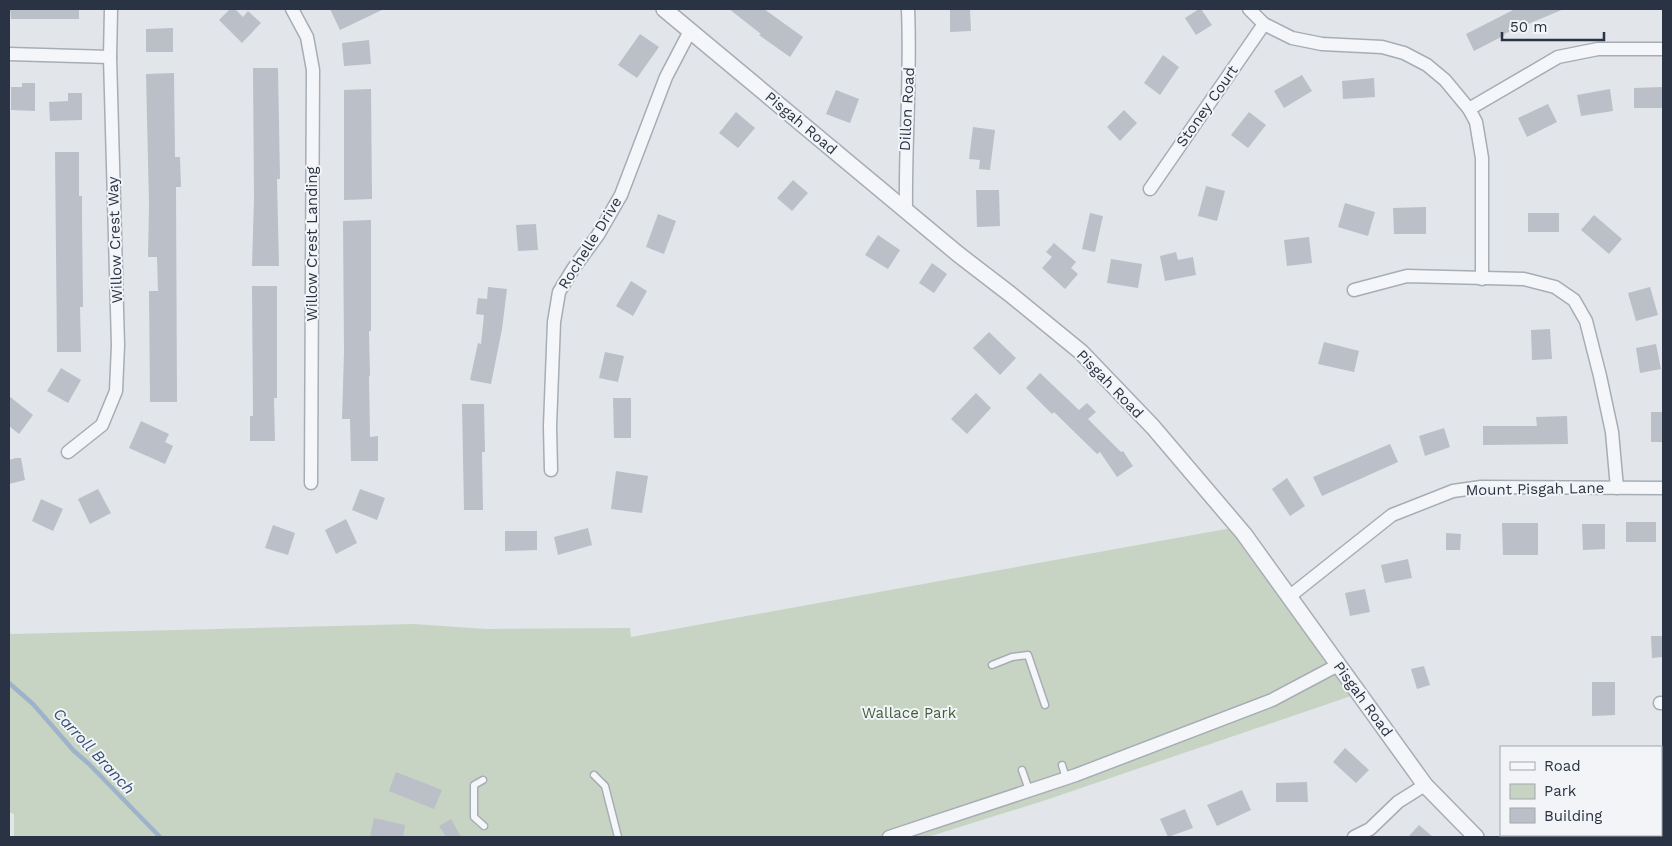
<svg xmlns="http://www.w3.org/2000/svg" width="1672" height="846" viewBox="0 0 1672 846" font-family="'Work Sans',sans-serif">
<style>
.green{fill:#c8d4c3}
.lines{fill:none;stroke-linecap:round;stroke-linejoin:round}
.stream{stroke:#9eb3ca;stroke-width:4.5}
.building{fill:#babfc8}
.service-casing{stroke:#a7adb5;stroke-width:9}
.minor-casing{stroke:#a7adb5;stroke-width:15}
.tertiary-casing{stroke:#a7adb5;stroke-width:18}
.service{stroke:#f5f6f9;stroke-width:6}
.minor{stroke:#f5f6f9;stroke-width:12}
.tertiary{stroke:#f5f6f9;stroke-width:15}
.labels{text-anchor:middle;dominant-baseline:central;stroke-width:4;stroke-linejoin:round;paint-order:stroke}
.street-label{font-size:15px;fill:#2a3343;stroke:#f2f4f8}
.park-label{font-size:15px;fill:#3f5e37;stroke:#f2f4f8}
.water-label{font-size:16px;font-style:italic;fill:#345177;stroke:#f2f4f8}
</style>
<rect width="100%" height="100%" fill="#e2e6eb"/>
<path class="green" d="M 1237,527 L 1357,694 L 1046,800 L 928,837 L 14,837 L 14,814 L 9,812 L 9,631 L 11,634 L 414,624 L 486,629 L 630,628 L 631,637 Z"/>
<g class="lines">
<path class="stream" d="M 9,683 L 33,704 L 74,751 L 89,764 L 160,837"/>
</g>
<g class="building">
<path d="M 10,9 L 79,9 L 79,19 L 11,19 Z"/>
<path d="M 230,9 L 235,9 L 243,17 L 248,11 L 261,23 L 242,43 L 219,20 Z"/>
<path d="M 330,9 L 384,9 L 340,30 Z"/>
<path d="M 729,9 L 764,9 L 803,37 L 790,57 L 759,35 L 761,34 Z"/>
<path d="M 950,9 L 970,9 L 971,31 L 950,32 Z"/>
<path d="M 1199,9 L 1201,9 L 1212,25 L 1196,35 L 1185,18 Z"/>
<path d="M 1515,9 L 1564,9 L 1504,34 L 1505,35 L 1474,51 L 1466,34 Z"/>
<path d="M 173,28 L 173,52 L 146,52 L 146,29 Z"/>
<path d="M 640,34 L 659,47 L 637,78 L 618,65 Z"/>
<path d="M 369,40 L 371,64 L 344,66 L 342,43 Z"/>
<path d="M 1163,55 L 1179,67 L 1160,95 L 1144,83 Z"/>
<path d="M 253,68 L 278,68 L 280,179 L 277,179 L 279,266 L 252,266 L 254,199 Z"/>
<path d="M 174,73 L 175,157 L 180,157 L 181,187 L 176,187 L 177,402 L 150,402 L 149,291 L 158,291 L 157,257 L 148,257 L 149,204 L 146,74 Z"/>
<path d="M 1302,75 L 1312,91 L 1284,108 L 1274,91 Z"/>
<path d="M 1374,78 L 1375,97 L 1343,99 L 1342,81 Z"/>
<path d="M 22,83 L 35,83 L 35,111 L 11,110 L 11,87 L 22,87 Z"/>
<path d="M 1663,87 L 1663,108 L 1634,108 L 1634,88 Z"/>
<path d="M 371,89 L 372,199 L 344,200 L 344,90 Z"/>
<path d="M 1610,89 L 1613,111 L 1581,116 L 1577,95 Z"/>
<path d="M 836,90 L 859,99 L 850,123 L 826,114 Z"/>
<path d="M 68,93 L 82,93 L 82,120 L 50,121 L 49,102 L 68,101 Z"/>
<path d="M 1548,104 L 1557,122 L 1527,137 L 1518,118 Z"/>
<path d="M 1124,110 L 1137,123 L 1120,141 L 1107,127 Z"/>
<path d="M 736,112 L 755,128 L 738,148 L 719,133 Z"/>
<path d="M 1249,112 L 1266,125 L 1248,148 L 1231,135 Z"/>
<path d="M 973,127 L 995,130 L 990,170 L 979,169 L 980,160 L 969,159 Z"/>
<path d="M 55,152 L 79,152 L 79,196 L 82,196 L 82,220 L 83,307 L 80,307 L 81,352 L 57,352 Z"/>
<path d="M 793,180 L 808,193 L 792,211 L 777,198 Z"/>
<path d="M 1206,186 L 1225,191 L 1217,221 L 1198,216 Z"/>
<path d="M 976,190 L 999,190 L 1000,226 L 977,227 Z"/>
<path d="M 1345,203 L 1375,212 L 1368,236 L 1338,227 Z"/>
<path d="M 1426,207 L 1426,234 L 1394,234 L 1393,208 Z"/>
<path d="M 1090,213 L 1103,216 L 1095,252 L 1082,249 Z"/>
<rect x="1528" y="213" width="31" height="19"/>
<path d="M 658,214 L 676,221 L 664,254 L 646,247 Z"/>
<path d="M 1594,215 L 1622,239 L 1609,254 L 1581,230 Z"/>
<path d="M 371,220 L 371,331 L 369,331 L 370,376 L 369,376 L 370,437 L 378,436 L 378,461 L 351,461 L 350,419 L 342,419 L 344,352 L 343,221 Z"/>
<path d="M 536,224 L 538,250 L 518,251 L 516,225 Z"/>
<path d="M 878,235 L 900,250 L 888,269 L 865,255 Z"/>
<path d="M 1309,237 L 1312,263 L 1287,266 L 1284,240 Z"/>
<path d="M 1054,243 L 1076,262 L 1071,268 L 1078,274 L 1065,289 L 1042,268 L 1052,257 L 1046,252 Z"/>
<path d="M 1176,252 L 1178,260 L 1193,257 L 1196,275 L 1165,281 L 1160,256 Z"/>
<path d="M 1111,259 L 1142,264 L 1138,288 L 1107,283 Z"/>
<path d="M 932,263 L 947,274 L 934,293 L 919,283 Z"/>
<path d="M 631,281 L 647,291 L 633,316 L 616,306 Z"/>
<path d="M 252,286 L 277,286 L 277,398 L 274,398 L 275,441 L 250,441 L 250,416 L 253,416 Z"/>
<path d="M 488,287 L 507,289 L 502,329 L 491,384 L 470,380 L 478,343 L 481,344 L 484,315 L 476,314 L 478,298 L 487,299 Z"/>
<path d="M 1650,287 L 1658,315 L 1636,321 L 1628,293 Z"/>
<path d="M 1550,329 L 1552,359 L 1532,360 L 1531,330 Z"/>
<path d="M 989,332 L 1016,358 L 1000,375 L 973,348 Z"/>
<path d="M 1324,342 L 1359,351 L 1354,372 L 1318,364 Z"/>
<path d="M 1656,344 L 1661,369 L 1640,373 L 1636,348 Z"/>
<path d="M 605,352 L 624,356 L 618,382 L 599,378 Z"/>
<path d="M 61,368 L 81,380 L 68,403 L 47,391 Z"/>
<path d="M 1040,373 L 1079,410 L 1087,403 L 1096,412 L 1088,419 L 1121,452 L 1123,451 L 1133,466 L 1117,477 L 1100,452 L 1097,454 L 1054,412 L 1052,414 L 1026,388 Z"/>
<path d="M 976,393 L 991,408 L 967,434 L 951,419 Z"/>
<path d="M 9,396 L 33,415 L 19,434 L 9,426 Z"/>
<path d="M 613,398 L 631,398 L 631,438 L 614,438 Z"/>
<path d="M 462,404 L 484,404 L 485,452 L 482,452 L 483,510 L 464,510 Z"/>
<rect x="1651" y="412" width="12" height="30"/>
<path d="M 1567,416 L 1568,444 L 1483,445 L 1483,426 L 1537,426 L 1536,417 Z"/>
<path d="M 141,421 L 169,434 L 165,442 L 173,446 L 165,464 L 129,448 Z"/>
<path d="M 1444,428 L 1450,447 L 1425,456 L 1419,436 Z"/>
<path d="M 1390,444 L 1398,462 L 1322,496 L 1313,477 Z"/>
<path d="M 16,458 L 21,458 L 25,480 L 9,484 L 9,460 Z"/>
<path d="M 616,471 L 648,476 L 642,513 L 611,509 Z"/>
<path d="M 1287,478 L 1305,506 L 1290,516 L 1272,489 Z"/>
<path d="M 98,489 L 111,513 L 90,524 L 78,499 Z"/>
<path d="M 360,489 L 385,498 L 377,520 L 352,510 Z"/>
<path d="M 41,499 L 63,509 L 53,531 L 32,521 Z"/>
<path d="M 346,519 L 357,543 L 336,554 L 325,530 Z"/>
<rect x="1626" y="522" width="30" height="20"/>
<path d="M 1502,523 L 1538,523 L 1538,555 L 1503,555 Z"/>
<path d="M 1582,524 L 1605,524 L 1605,549 L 1583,550 Z"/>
<path d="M 273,525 L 295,533 L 288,555 L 265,548 Z"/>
<path d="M 588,528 L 592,545 L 558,555 L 554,537 Z"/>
<path d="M 505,531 L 537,531 L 537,550 L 505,551 Z"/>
<path d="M 1446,533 L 1461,534 L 1460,550 L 1446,550 Z"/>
<path d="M 1408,559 L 1412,578 L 1385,583 L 1381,565 Z"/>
<path d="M 1365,589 L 1370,612 L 1350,616 L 1345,593 Z"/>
<path d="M 1651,636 L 1663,636 L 1663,657 L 1652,658 Z"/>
<path d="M 1424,666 L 1430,685 L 1417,689 L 1411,669 Z"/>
<path d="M 1592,682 L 1615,682 L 1615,715 L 1592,716 Z"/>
<path d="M 1345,748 L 1369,770 L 1356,783 L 1333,762 Z"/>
<path d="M 396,772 L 442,790 L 434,809 L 389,791 Z"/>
<path d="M 1307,782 L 1308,802 L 1276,802 L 1276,783 Z"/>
<path d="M 1242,790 L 1251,810 L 1217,826 L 1207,805 Z"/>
<path d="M 1185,809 L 1193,828 L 1168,837 L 1160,819 Z"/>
<path d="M 374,818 L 405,825 L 403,837 L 370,837 Z"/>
<path d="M 451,819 L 461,837 L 446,837 L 439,826 Z"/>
<path d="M 1419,825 L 1433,837 L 1408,837 Z"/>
</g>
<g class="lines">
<defs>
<g id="service">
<path d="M 992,665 L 1012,657 L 1028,655 L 1045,705"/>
<path d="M 1062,765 L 1066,778"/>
<path d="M 1022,770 L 1029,790"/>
<path d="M 594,775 L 605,786 L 618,837"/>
<path d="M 483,780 L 474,785 L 474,817 L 484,826"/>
</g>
<g id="minor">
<path d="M 292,9 L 307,37 L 313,70 L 311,483"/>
<path d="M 1249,9 L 1264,24 L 1292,38 L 1322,44 L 1382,47 L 1404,53 L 1427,65 L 1445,80 L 1469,109 L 1476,122 L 1482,158 L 1482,279"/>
<path d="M 9,54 L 110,57"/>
<path d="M 1469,109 L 1558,57 L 1598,49 L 1663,49"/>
<path d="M 1150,189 L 1264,24"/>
<path d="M 906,210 C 905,143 911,76 908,9"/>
<path d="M 1354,290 L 1407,276 L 1524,279 L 1555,287 L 1574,300 L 1586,321 L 1600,376 L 1612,432 L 1617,488"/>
<path d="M 68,452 L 102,425 L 116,391 L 118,345 L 110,57 L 111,9"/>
<path d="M 551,470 L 550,426 L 554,322 L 559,292 L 573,269 L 598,235 L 621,195 L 666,77 L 690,31"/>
<path d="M 1290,596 L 1392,515 L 1453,491 L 1481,487 L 1663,488"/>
<path d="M 1660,703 L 1663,703"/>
<path d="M 889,837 L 1076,775 L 1272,700 L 1338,665"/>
<path d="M 1354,837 L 1370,829 L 1398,802 L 1425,785"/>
</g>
<path id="tertiary" d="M 664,9 L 958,254 L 1010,294 L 1081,352 L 1153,427 L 1244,534 L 1425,785 L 1476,837"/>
</defs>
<use href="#service" class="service-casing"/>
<use href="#minor" class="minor-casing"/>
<use href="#tertiary" class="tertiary-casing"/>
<use href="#service" class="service"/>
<use href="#minor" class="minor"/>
<use href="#tertiary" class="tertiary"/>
</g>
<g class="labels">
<g class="street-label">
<text transform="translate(1207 106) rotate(-55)">Stoney Court</text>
<text transform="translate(907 109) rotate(-87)">Dillon Road</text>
<text transform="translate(801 123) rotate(40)">Pisgah Road</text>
<text transform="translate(115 240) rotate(-92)">Willow Crest Way</text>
<text transform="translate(590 243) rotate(-58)">Rochelle Drive</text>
<text transform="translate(312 244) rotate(-90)">Willow Crest Landing</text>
<text transform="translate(1110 384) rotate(46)">Pisgah Road</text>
<text transform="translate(1535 489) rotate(-1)">Mount Pisgah Lane</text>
<text transform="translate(1363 699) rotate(54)">Pisgah Road</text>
</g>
<g class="park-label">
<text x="909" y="713">Wallace Park</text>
</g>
<g class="water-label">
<text transform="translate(94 751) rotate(47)">Carroll Branch</text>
</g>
</g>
<rect width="1672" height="846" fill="none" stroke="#2a3343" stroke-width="20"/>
<rect x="1500" y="746" width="162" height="90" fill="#f2f4f8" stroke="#a2a7b0"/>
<rect x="1510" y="762" width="25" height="8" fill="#f5f6f9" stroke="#a2a7b0"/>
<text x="1544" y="771" font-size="15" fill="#2a3343">Road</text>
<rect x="1510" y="784" width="25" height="15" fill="#c8d4c3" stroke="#a2a7b0"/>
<text x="1544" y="796" font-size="15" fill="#2a3343">Park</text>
<rect x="1510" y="808" width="25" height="15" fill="#babfc8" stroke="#a2a7b0"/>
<text x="1544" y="821" font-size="15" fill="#2a3343">Building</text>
<path d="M1502 32v8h102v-8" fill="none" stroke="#2a3343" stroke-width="2.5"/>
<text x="1510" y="32" font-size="15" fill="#2a3343" stroke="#f2f4f8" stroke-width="4" paint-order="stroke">50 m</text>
</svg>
